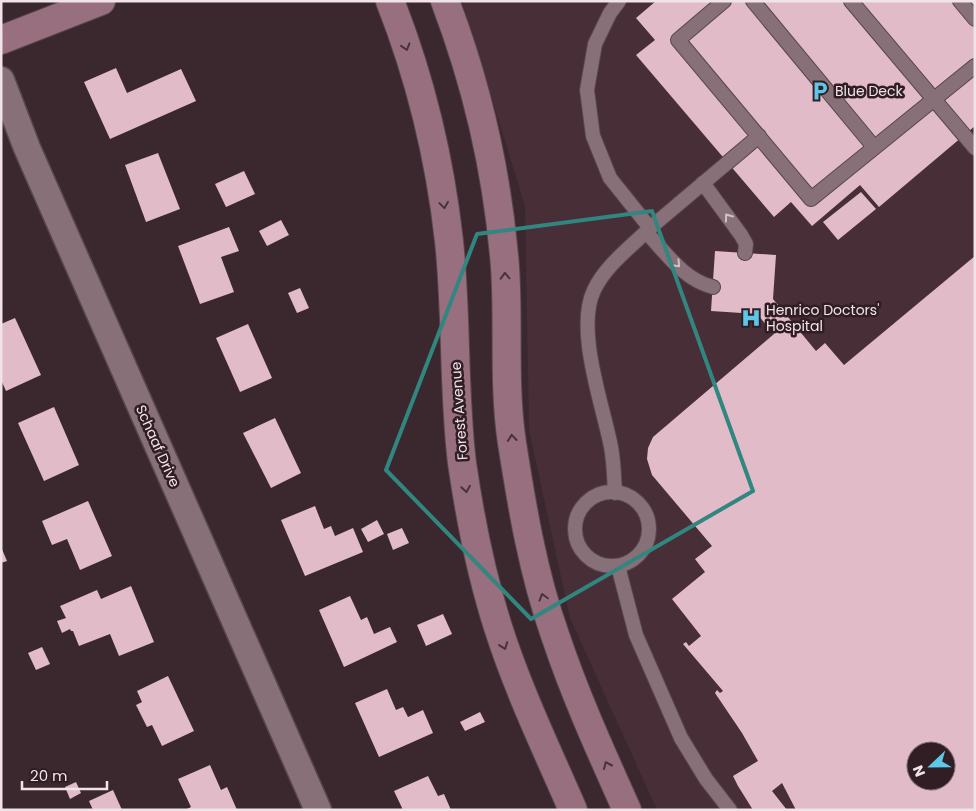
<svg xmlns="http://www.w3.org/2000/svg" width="976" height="811" viewBox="0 0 976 811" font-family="Poppins,sans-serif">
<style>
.built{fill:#472e37;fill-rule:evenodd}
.building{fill:#e1bcc8;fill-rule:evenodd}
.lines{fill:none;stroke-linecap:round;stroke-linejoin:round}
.lane-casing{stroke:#57474d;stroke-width:16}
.street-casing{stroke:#57474d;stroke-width:29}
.secondary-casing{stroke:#57474d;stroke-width:30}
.lane{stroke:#877078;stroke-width:14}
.street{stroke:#877078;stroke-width:26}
.secondary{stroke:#986f7e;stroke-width:28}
.oneway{stroke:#4a323a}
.oneway2{stroke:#d1c1c6}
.marked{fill:none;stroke:#318680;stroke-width:4;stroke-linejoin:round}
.labels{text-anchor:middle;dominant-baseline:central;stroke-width:5;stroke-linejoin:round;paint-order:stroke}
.poi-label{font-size:14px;fill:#f1e4e8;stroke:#301e24;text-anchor:start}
.street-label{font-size:14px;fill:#f1e4e8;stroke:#301e24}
</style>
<rect width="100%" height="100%" fill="#3a282e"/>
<path class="built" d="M 462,1 L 975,1 L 975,810 L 657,810 L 570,618 L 529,430 L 525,206 ZM 916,751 L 946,751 L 946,781 L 916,781 Z"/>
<g class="building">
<path d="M 656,1 L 975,1 L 975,126 L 879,207 L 860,185 L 812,226 L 791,202 L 774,217 L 636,55 L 655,40 L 636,18 Z"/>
<path d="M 116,68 L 127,93 L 181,69 L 196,101 L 110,139 L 84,82 Z"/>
<path d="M 158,153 L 180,209 L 146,222 L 125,165 Z"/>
<path d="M 244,171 L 255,194 L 226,207 L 215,184 Z"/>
<path d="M 861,192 L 876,209 L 838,240 L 823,222 Z"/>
<path d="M 281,220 L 289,235 L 267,246 L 259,231 Z"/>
<path d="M 229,227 L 239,251 L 221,257 L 234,292 L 200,304 L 178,246 Z"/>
<path d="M 715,251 L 776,255 L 773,299 L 816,351 L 825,343 L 844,365 L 975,256 L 975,810 L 796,810 L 782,783 L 772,791 L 787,810 L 753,810 L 738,786 L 733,776 L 758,761 L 742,733 L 715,693 L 717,690 L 720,693 L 723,691 L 683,644 L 686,642 L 689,646 L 701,636 L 672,599 L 705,572 L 695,559 L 712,546 L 652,475 L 647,459 L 648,448 L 653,437 L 774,334 L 757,314 L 711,311 ZM 916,751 L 946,751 L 946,781 L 916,781 Z"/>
<path d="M 300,288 L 309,308 L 297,313 L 288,293 Z"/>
<path d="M 15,318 L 41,375 L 6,391 L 1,380 L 1,324 Z"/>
<path d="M 248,324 L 272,378 L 240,392 L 216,338 Z"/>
<path d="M 54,407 L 79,465 L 44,481 L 18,423 Z"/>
<path d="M 275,418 L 301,473 L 271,488 L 243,433 Z"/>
<path d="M 88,501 L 112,556 L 80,570 L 67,539 L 52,545 L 42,521 Z"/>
<path d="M 315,506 L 324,529 L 331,526 L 335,536 L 353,528 L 363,552 L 305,576 L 281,520 Z"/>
<path d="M 377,520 L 384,534 L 368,542 L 361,529 Z"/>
<path d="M 402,528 L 409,543 L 393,550 L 387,534 Z"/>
<path d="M 1,547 L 7,561 L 1,563 Z"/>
<path d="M 131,586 L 154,642 L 119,656 L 110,634 L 79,646 L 73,631 L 71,631 L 70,629 L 62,633 L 57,621 L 66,618 L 60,606 L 97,590 L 101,599 Z"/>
<path d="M 350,596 L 361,620 L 367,617 L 374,634 L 390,627 L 397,642 L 344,667 L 319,610 Z"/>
<path d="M 443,614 L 452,634 L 426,646 L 417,625 Z"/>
<path d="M 42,647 L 50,664 L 36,670 L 28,653 Z"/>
<path d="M 168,676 L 194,731 L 162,746 L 152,725 L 147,727 L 136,705 L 142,702 L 137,691 Z"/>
<path d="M 387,689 L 396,710 L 403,707 L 408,717 L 423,710 L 433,733 L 379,757 L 355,703 Z"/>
<path d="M 480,712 L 485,722 L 465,731 L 460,722 Z"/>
<path d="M 210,765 L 221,790 L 227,787 L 237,810 L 185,810 L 191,807 L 178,779 Z"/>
<path d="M 428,776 L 438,796 L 444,794 L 451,810 L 403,810 L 394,791 Z"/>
<path d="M 76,782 L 81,793 L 70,799 L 65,787 Z"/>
<path d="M 113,790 L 122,810 L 93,810 L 89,801 Z"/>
</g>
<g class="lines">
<defs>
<g id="lane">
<path d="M 724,1 L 678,40 L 811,199 L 975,66"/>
<path d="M 753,1 L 874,147"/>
<path d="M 851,1 L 975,148"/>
<path d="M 960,1 L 975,19"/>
<path d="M 703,183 L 741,235 L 746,244 L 745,253"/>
<path d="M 650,228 L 759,136"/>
<path d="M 646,232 C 666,253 684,280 713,287"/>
<circle cx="612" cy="529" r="37"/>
<path d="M 615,493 C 614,478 614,462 611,447 C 603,405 575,330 594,290 C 606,265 631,247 650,228 L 610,178 L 593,136 L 587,90 L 595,44 L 610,13 L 619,1"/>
<path d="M 618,566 L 636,635 L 681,738 L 706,779 L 730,810"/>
</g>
<path id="street" d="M 1,80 L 27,148 L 318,810"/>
<g id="secondary">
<path d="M 390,1 C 420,77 440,160 449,241 C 457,315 453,390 462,463 C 470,518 481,574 498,627 C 518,690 547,750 573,810"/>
<path d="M 445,1 C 477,85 498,177 505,267 C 509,325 503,384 512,443 C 522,507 533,573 555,635 C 575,695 601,752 627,810"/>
<path d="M 1,40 L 101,1"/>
</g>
</defs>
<use href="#lane" class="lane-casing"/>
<use href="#street" class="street-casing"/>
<use href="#secondary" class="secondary-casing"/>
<use href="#lane" class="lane"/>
<use href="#street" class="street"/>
<use href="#secondary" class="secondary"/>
</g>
<defs><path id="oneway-chevron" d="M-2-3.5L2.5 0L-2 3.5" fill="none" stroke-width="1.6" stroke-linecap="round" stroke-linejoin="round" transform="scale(1.25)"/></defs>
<g class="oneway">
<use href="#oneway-chevron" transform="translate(406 47) rotate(73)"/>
<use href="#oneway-chevron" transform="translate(444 205) rotate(82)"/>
<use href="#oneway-chevron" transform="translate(505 276) rotate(-92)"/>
<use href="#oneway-chevron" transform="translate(512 438) rotate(-96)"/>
<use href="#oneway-chevron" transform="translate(466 489) rotate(81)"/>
<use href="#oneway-chevron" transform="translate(543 597) rotate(-106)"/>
<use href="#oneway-chevron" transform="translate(504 646) rotate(70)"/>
<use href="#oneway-chevron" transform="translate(607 765) rotate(-114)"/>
</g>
<g class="oneway2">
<use href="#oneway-chevron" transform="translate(728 217) rotate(-126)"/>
<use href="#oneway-chevron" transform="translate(677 264) rotate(46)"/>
</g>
<path class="marked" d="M 652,211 L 753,491 L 531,619 L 386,470 L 477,234 Z"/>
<defs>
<symbol id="parking-bare" viewBox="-9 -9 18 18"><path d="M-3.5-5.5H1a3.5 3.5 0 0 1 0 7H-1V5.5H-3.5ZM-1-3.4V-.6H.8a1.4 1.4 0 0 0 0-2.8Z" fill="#5cc7e7" stroke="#301e24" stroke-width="2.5" paint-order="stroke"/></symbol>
<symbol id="hospital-bare" viewBox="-9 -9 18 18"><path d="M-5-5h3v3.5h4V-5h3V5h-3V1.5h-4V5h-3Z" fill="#5cc7e7" stroke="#301e24" stroke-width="2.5" paint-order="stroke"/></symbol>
</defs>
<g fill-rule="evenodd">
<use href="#parking-bare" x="806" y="77" width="28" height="28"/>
<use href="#hospital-bare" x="737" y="304" width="28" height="28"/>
</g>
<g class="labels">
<g class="poi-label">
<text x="835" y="91">Blue Deck</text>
<text x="766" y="310">Henrico Doctors'<tspan x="766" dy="16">Hospital</tspan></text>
</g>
<g class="street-label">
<text transform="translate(459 411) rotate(-94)">Forest Avenue</text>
<text transform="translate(158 446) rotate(66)">Schaaf Drive</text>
</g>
</g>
<rect width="976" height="811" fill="none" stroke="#f1e4e8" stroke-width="5"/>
<g transform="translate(931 766) rotate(248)"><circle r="24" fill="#301e24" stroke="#7d6d72"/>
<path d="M0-4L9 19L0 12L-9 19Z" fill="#5cc7e7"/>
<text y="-8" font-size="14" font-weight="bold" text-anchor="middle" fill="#f1e4e8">N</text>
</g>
<path d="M22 781v8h85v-8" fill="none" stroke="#f1e4e8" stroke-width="2.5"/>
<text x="30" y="781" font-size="15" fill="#f1e4e8" stroke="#301e24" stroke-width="4" paint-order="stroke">20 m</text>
</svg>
